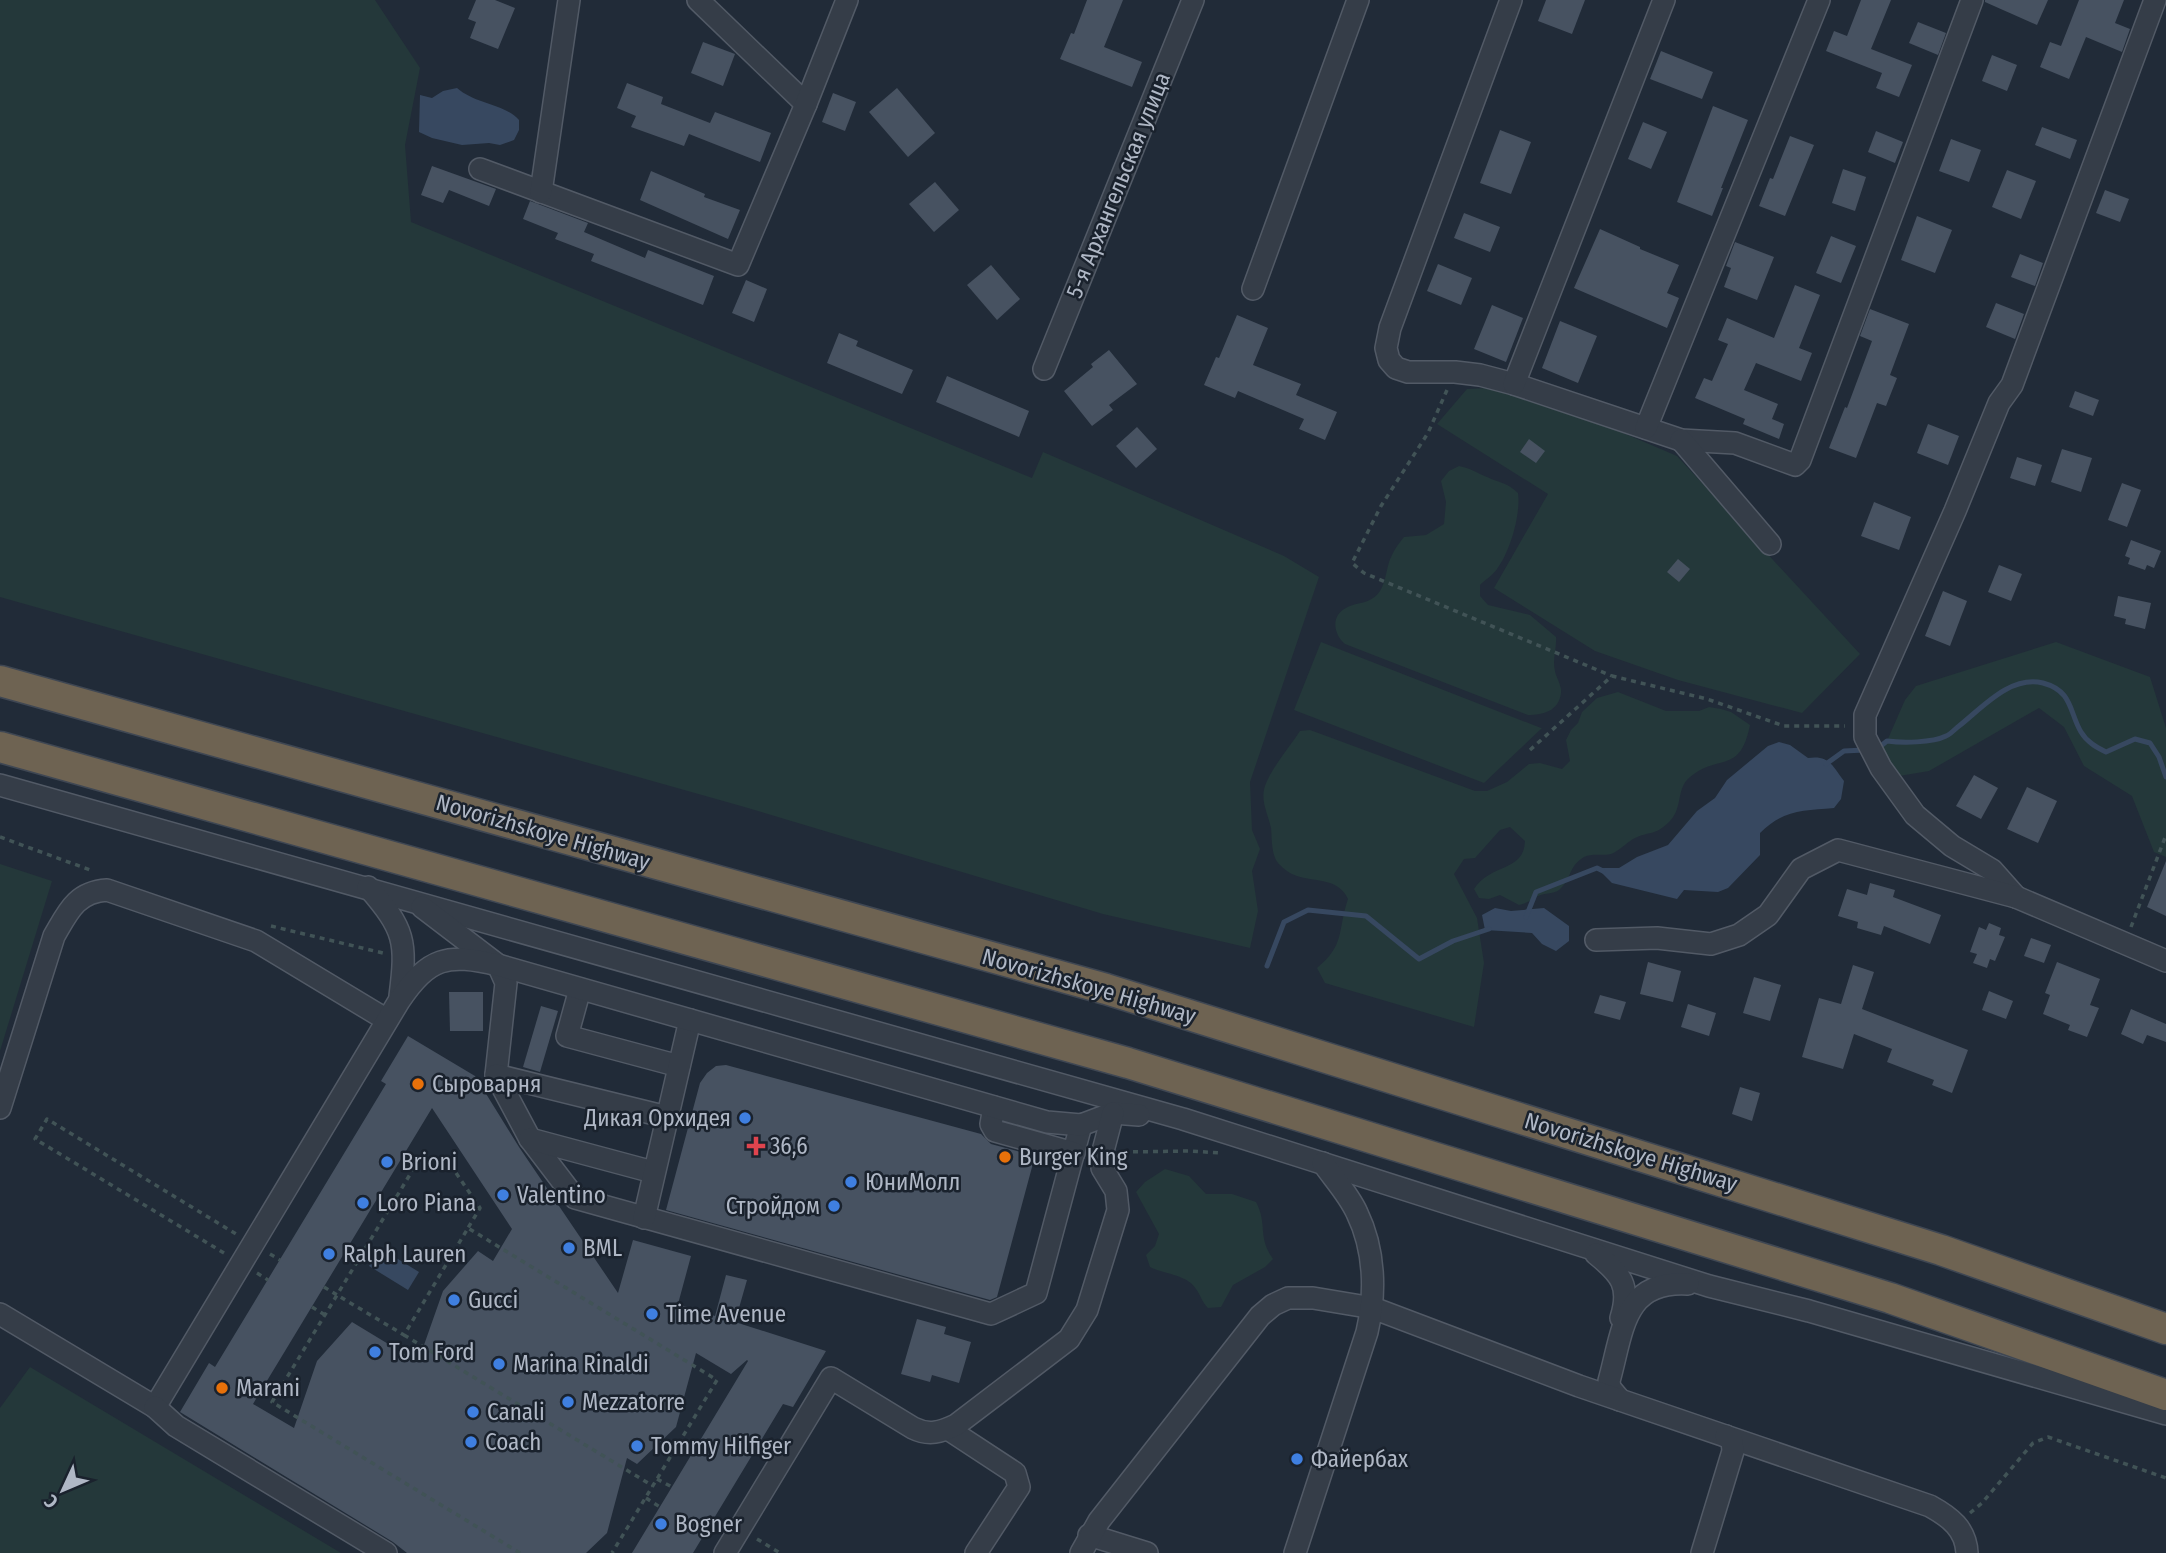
<svg xmlns="http://www.w3.org/2000/svg" width="2166" height="1553" viewBox="0 0 2166 1553" font-family="'Fira Sans Condensed',sans-serif">
<style>
.green{fill:#24383a}
.water{fill:#374860}
.lines{fill:none;stroke-linecap:round;stroke-linejoin:round}
.stream{stroke:#374860;stroke-width:5}
.building{fill:#475261;fill-rule:evenodd}
.minor-casing{stroke:#525a66;stroke-width:24}
.highway-casing{stroke:#3f4753;stroke-width:33}
.path{stroke:#415356;stroke-width:3.5;stroke-dasharray:5 5;stroke-linecap:butt}
.minor{stroke:#353d48;stroke-width:21}
.highway{stroke:#6e6352;stroke-width:30}
.food-dot{fill:#e8710a;stroke:#1a222d;stroke-width:2.5}
.shop-dot{fill:#3f7fe0;stroke:#1a222d;stroke-width:2.5}
.health-dot{fill:#e0444e;stroke:#1a222d;stroke-width:2.5}
.labels{text-anchor:middle;dominant-baseline:central;stroke-width:5;stroke-linejoin:round;paint-order:stroke}
.street-label{font-size:23px;fill:#afb7c5;stroke:#1a222d}
.poi-label{font-size:23px;fill:#afb7c5;stroke:#1a222d;text-anchor:start}
</style>
<rect width="100%" height="100%" fill="#212b38"/>
<g class="green">
<path d="M 0,0 L 375,0 L 420,68 L 405,145 L 411,222 L 1032,478 L 1043,452 L 1284,556 L 1319,577 L 1250,782 L 1252,830 L 1260,849 L 1252,871 L 1258,911 L 1250,948 L 1103,914 L 741,806 L 0,597 Z"/>
<path d="M 1509,387 L 1574,412 L 1677,456 L 1860,654 L 1802,713 L 1678,680 L 1595,651 L 1494,588 L 1548,494 L 1437,424 L 1467,389 Z"/>
<path d="M 1459,466 C 1470,468 1477,473 1487,477 C 1499,483 1507,482 1518,493 C 1521,514 1510,552 1497,569 C 1493,575 1485,580 1480,585 L 1480,596 L 1488,605 L 1530,615 L 1556,637 C 1557,648 1552,660 1555,671 C 1556,678 1562,685 1561,693 C 1559,711 1543,715 1528,715 L 1345,644 C 1334,635 1330,616 1346,608 C 1359,601 1370,605 1380,591 C 1387,580 1386,566 1392,555 C 1395,548 1400,542 1404,537 L 1426,535 L 1444,524 L 1446,502 L 1441,481 L 1449,471 Z"/>
<path d="M 1321,642 L 1541,728 L 1542,728 L 1484,783 L 1294,710 Z"/>
<path d="M 2056,642 L 2150,677 L 2166,728 L 2166,857 L 2154,852 L 2132,796 L 2084,766 L 2064,727 L 2039,708 L 1929,771 L 1899,776 L 1874,751 L 1887,741 L 1905,700 L 1916,686 Z"/>
<path d="M 1618,692 L 1666,711 L 1699,711 L 1709,707 L 1721,709 L 1731,712 L 1750,725 C 1740,775 1719,753 1690,777 C 1676,788 1683,808 1670,821 C 1654,837 1651,830 1633,839 C 1625,844 1619,851 1611,854 C 1602,856 1592,853 1584,857 C 1569,866 1572,876 1562,887 C 1556,895 1547,892 1538,896 C 1531,900 1527,903 1519,905 L 1500,895 L 1489,899 L 1479,898 L 1474,889 C 1491,863 1524,872 1525,841 L 1510,827 L 1500,830 L 1475,858 L 1464,859 L 1454,874 L 1477,918 L 1484,963 L 1474,1027 L 1325,983 L 1317,968 C 1346,944 1337,931 1348,899 C 1338,876 1311,883 1292,874 C 1286,871 1279,865 1276,860 C 1271,850 1272,838 1271,828 C 1268,813 1260,801 1265,786 C 1272,767 1289,748 1300,731 L 1310,730 L 1321,734 L 1475,791 L 1487,791 L 1507,782 L 1529,764 L 1540,763 L 1562,769 L 1570,761 L 1566,740 L 1571,730 L 1578,723 L 1582,712 L 1597,698 Z"/>
<path d="M 0,864 L 52,881 L 0,1051 Z"/>
<path d="M 1165,1169 L 1189,1176 L 1206,1194 L 1232,1194 L 1256,1202 C 1268,1225 1257,1236 1273,1259 L 1265,1267 L 1233,1285 L 1221,1307 L 1208,1308 C 1202,1302 1201,1296 1196,1289 C 1188,1275 1164,1274 1150,1267 L 1146,1255 L 1155,1246 L 1159,1234 L 1136,1192 L 1145,1182 Z"/>
<path d="M 30,1367 L 341,1553 L 0,1553 L 0,1408 Z"/>
</g>
<g class="water">
<path d="M 457,88 C 475,104 505,104 519,120 L 519,130 L 514,140 L 500,145 L 489,143 L 462,145 L 432,138 L 419,132 L 420,95 L 432,98 L 443,91 Z"/>
<path d="M 1779,742 L 1790,745 L 1808,758 C 1829,755 1832,765 1844,781 L 1841,799 L 1834,808 C 1803,811 1784,809 1760,833 L 1760,855 L 1728,888 L 1718,892 L 1684,890 L 1677,899 L 1612,883 L 1597,868 L 1619,868 L 1637,857 L 1668,845 L 1697,811 L 1715,798 L 1727,780 L 1768,746 Z"/>
<path d="M 1495,908 L 1511,911 L 1544,908 L 1569,926 L 1569,941 L 1556,951 L 1542,944 L 1532,933 L 1485,930 L 1482,915 Z"/>
<path d="M 380,1248 L 419,1272 L 408,1290 L 369,1266 Z"/>
</g>
<g class="lines">
<g class="stream">
<path d="M 1877,749 L 1887,741 C 1902,743 1932,743 1946,736 C 1951,734 1955,729 1959,726 C 1982,708 2010,675 2043,683 C 2073,691 2069,712 2081,732 C 2087,742 2096,747 2106,752 L 2135,739 L 2150,743 L 2159,757 L 2166,777"/>
<path d="M 1826,764 L 1844,751 L 1864,750"/>
<path d="M 1526,917 L 1536,892 L 1597,868 L 1603,871"/>
<path d="M 1267,966 L 1284,922 L 1308,910 L 1366,916 L 1419,959 L 1453,941 L 1489,929"/>
</g>
</g>
<g class="building">
<path d="M 476,0 L 495,0 L 515,8 L 498,49 L 470,38 L 476,22 L 468,19 Z"/>
<path d="M 1087,0 L 1123,0 L 1104,47 L 1142,62 L 1132,87 L 1060,59 L 1071,33 L 1074,34 Z"/>
<path d="M 1546,0 L 1585,0 L 1572,34 L 1538,21 Z"/>
<path d="M 1861,0 L 1891,0 L 1871,49 L 1912,65 L 1899,97 L 1876,88 L 1882,73 L 1826,51 L 1834,31 L 1847,36 Z"/>
<path d="M 1985,0 L 2048,0 L 2037,25 L 1985,2 Z"/>
<path d="M 2079,0 L 2124,0 L 2115,23 L 2130,29 L 2122,52 L 2086,37 L 2069,79 L 2040,67 L 2050,42 L 2061,46 Z"/>
<path d="M 1918,22 L 1946,33 L 1938,55 L 1909,43 Z"/>
<path d="M 703,42 L 735,54 L 723,86 L 691,73 Z"/>
<path d="M 1661,51 L 1713,72 L 1702,99 L 1650,79 Z"/>
<path d="M 1992,55 L 2017,65 L 2007,91 L 1982,81 Z"/>
<path d="M 627,83 L 663,97 L 661,104 L 710,123 L 715,112 L 771,133 L 760,162 L 689,134 L 684,146 L 631,127 L 636,116 L 617,108 Z"/>
<path d="M 897,88 L 935,133 L 908,157 L 869,112 Z"/>
<path d="M 833,93 L 856,102 L 845,131 L 822,122 Z"/>
<path d="M 1713,106 L 1748,120 L 1721,188 L 1723,188 L 1712,216 L 1677,202 Z"/>
<path d="M 1643,122 L 1667,132 L 1651,169 L 1628,159 Z"/>
<path d="M 2042,127 L 2077,140 L 2070,159 L 2035,145 Z"/>
<path d="M 1500,130 L 1531,142 L 1511,194 L 1480,183 Z"/>
<path d="M 1876,131 L 1903,142 L 1895,163 L 1868,152 Z"/>
<path d="M 1790,136 L 1814,145 L 1785,216 L 1759,206 L 1770,178 L 1773,179 Z"/>
<path d="M 1951,139 L 1981,150 L 1969,182 L 1939,171 Z"/>
<path d="M 432,166 L 496,189 L 489,206 L 449,190 L 443,203 L 421,195 Z"/>
<path d="M 1843,169 L 1866,177 L 1855,211 L 1832,203 Z"/>
<path d="M 2007,170 L 2036,181 L 2021,219 L 1992,207 Z"/>
<path d="M 651,171 L 705,194 L 704,197 L 740,210 L 728,239 L 640,200 Z"/>
<path d="M 935,182 L 959,210 L 934,232 L 909,204 Z"/>
<path d="M 2105,190 L 2129,199 L 2120,222 L 2096,213 Z"/>
<path d="M 530,201 L 588,223 L 584,232 L 645,258 L 648,250 L 714,276 L 703,305 L 591,261 L 594,254 L 555,239 L 558,233 L 523,219 Z"/>
<path d="M 1464,213 L 1500,227 L 1490,252 L 1454,238 Z"/>
<path d="M 1917,216 L 1952,230 L 1935,273 L 1901,260 Z"/>
<path d="M 1600,229 L 1640,247 L 1640,249 L 1679,265 L 1667,293 L 1679,298 L 1667,328 L 1574,288 Z"/>
<path d="M 1831,236 L 1856,246 L 1841,283 L 1816,273 Z"/>
<path d="M 1735,242 L 1774,257 L 1757,300 L 1724,287 L 1731,268 L 1726,266 Z"/>
<path d="M 2020,254 L 2043,263 L 2035,286 L 2011,277 Z"/>
<path d="M 1438,264 L 1472,278 L 1461,305 L 1427,291 Z"/>
<path d="M 991,265 L 1020,299 L 997,320 L 967,285 Z"/>
<path d="M 746,280 L 767,289 L 754,322 L 732,313 Z"/>
<path d="M 1795,285 L 1820,295 L 1799,348 L 1812,353 L 1801,381 L 1756,363 L 1744,390 L 1778,404 L 1772,419 L 1784,424 L 1779,439 L 1743,424 L 1745,419 L 1695,398 L 1704,378 L 1712,381 L 1728,344 L 1718,340 L 1727,318 L 1774,338 Z"/>
<path d="M 1996,303 L 2024,314 L 2015,339 L 1986,327 Z"/>
<path d="M 1492,305 L 1523,318 L 1506,362 L 1474,349 Z"/>
<path d="M 1870,309 L 1909,324 L 1890,375 L 1897,378 L 1886,406 L 1877,403 L 1856,458 L 1829,448 L 1845,407 L 1847,408 L 1872,341 L 1860,336 Z"/>
<path d="M 1237,315 L 1268,328 L 1253,365 L 1301,384 L 1296,395 L 1337,412 L 1325,440 L 1299,429 L 1304,419 L 1238,391 L 1235,398 L 1204,385 L 1216,357 L 1219,358 Z"/>
<path d="M 1560,321 L 1597,336 L 1578,383 L 1542,368 Z"/>
<path d="M 839,333 L 858,341 L 856,346 L 913,370 L 902,394 L 827,363 Z"/>
<path d="M 1109,350 L 1137,384 L 1109,405 L 1113,410 L 1092,426 L 1064,391 L 1093,367 L 1091,364 Z"/>
<path d="M 947,376 L 1029,411 L 1019,437 L 936,402 Z"/>
<path d="M 2075,391 L 2099,400 L 2093,416 L 2069,407 Z"/>
<path d="M 1928,424 L 1959,436 L 1948,465 L 1917,453 Z"/>
<path d="M 1137,427 L 1157,449 L 1136,468 L 1116,446 Z"/>
<path d="M 1529,439 L 1545,451 L 1536,463 L 1520,452 Z"/>
<path d="M 2062,449 L 2092,458 L 2081,492 L 2051,482 Z"/>
<path d="M 2017,457 L 2042,465 L 2035,486 L 2010,478 Z"/>
<path d="M 2122,483 L 2141,490 L 2127,527 L 2108,520 Z"/>
<path d="M 1874,502 L 1911,517 L 1899,550 L 1861,536 Z"/>
<path d="M 2131,540 L 2161,551 L 2154,568 L 2147,565 L 2145,570 L 2128,564 L 2130,558 L 2125,556 Z"/>
<path d="M 1678,559 L 1690,569 L 1679,582 L 1667,572 Z"/>
<path d="M 1999,565 L 2022,574 L 2011,601 L 1988,592 Z"/>
<path d="M 1943,591 L 1967,601 L 1950,646 L 1925,636 Z"/>
<path d="M 2118,596 L 2151,603 L 2145,629 L 2125,624 L 2126,619 L 2114,616 Z"/>
<path d="M 1974,775 L 1998,788 L 1981,819 L 1956,806 Z"/>
<path d="M 2027,787 L 2057,801 L 2038,843 L 2007,829 Z"/>
<path d="M 2166,861 L 2166,916 L 2147,907 Z"/>
<path d="M 1870,883 L 1895,890 L 1893,897 L 1941,915 L 1930,944 L 1884,926 L 1881,935 L 1857,928 L 1858,922 L 1838,916 L 1847,889 L 1867,895 Z"/>
<path d="M 1989,923 L 2001,928 L 1999,935 L 2005,937 L 1995,961 L 1990,959 L 1987,968 L 1973,963 L 1977,954 L 1970,952 L 1979,927 L 1986,930 Z"/>
<path d="M 2031,938 L 2051,945 L 2044,963 L 2024,956 Z"/>
<path d="M 1648,962 L 1681,971 L 1673,1002 L 1640,994 Z"/>
<path d="M 2057,962 L 2100,979 L 2090,1005 L 2099,1008 L 2087,1037 L 2068,1030 L 2070,1025 L 2043,1014 L 2050,995 L 2045,993 Z"/>
<path d="M 1853,965 L 1874,972 L 1862,1009 L 1968,1050 L 1952,1093 L 1932,1085 L 1934,1080 L 1887,1062 L 1892,1049 L 1854,1034 L 1843,1069 L 1802,1057 L 1819,998 L 1841,1004 Z"/>
<path d="M 1754,977 L 1781,985 L 1770,1021 L 1743,1013 Z"/>
<path d="M 1989,991 L 2013,1001 L 2006,1019 L 1982,1010 Z"/>
<path d="M 449,992 L 483,992 L 483,1031 L 450,1031 Z"/>
<path d="M 1600,995 L 1626,1002 L 1620,1020 L 1594,1013 Z"/>
<path d="M 1688,1004 L 1716,1013 L 1709,1036 L 1681,1027 Z"/>
<path d="M 541,1006 L 558,1011 L 540,1072 L 523,1067 Z"/>
<path d="M 2131,1009 L 2166,1024 L 2166,1042 L 2147,1035 L 2143,1044 L 2121,1034 Z"/>
<path d="M 408,1036 L 475,1076 L 519,1147 L 618,1293 L 633,1240 L 691,1256 L 678,1304 L 715,1316 L 726,1275 L 747,1280 L 735,1322 L 826,1351 L 793,1407 L 783,1404 L 693,1553 L 632,1553 L 748,1361 L 747,1360 L 731,1374 L 696,1353 L 676,1427 L 637,1464 L 627,1458 L 607,1533 L 586,1553 L 407,1553 L 393,1542 L 180,1412 L 209,1363 L 215,1367 L 386,1084 L 381,1081 ZM 432,1108 L 512,1229 L 493,1261 L 478,1251 L 443,1291 L 418,1362 L 352,1322 L 317,1361 L 294,1428 L 253,1404 Z"/>
<path d="M 726,1065 L 981,1134 L 991,1144 L 1035,1156 L 997,1297 L 990,1300 L 666,1210 L 700,1083 L 707,1073 L 716,1066 Z"/>
<path d="M 1740,1087 L 1760,1093 L 1752,1121 L 1732,1114 Z"/>
<path d="M 917,1319 L 946,1327 L 944,1334 L 971,1342 L 959,1383 L 932,1375 L 930,1382 L 901,1374 Z"/>
</g>
<g class="lines">
<defs>
<g id="minor">
<path d="M 698,0 L 806,104"/>
<path d="M 1511,0 L 1390,328 L 1386,348 L 1389,360 L 1396,368 L 1408,372 L 1455,372 L 1480,375 L 1514,384 L 1681,440 L 1735,443 L 1795,465 L 1800,460 L 1972,0"/>
<path d="M 480,169 L 738,265 L 806,104 L 847,0"/>
<path d="M 541,192 L 569,0"/>
<path d="M 1253,289 L 1358,0"/>
<path d="M 1044,369 L 1193,0"/>
<path d="M 1514,384 L 1664,0"/>
<path d="M 1646,428 L 1819,0"/>
<path d="M 1681,440 L 1770,544"/>
<path d="M 0,785 L 1183,1119 L 1709,1286 L 1809,1311 L 2166,1414"/>
<path d="M 368,887 C 405,930 407,941 400,996"/>
<path d="M 2016,897 L 1992,870 L 1952,846 L 1915,815 L 1881,768 L 1865,737 L 1865,715 L 1955,511 L 1999,403 L 2012,385 L 2155,0"/>
<path d="M 422,907 L 498,965 L 506,983 L 496,1075 L 530,1139 L 575,1198 L 991,1314 L 1036,1293 L 1081,1125"/>
<path d="M 1596,940 L 1657,938 L 1711,944 L 1739,935 L 1768,915 L 1801,869 L 1838,850 L 2016,897 L 2166,961"/>
<path d="M 580,989 L 567,1036 L 679,1066"/>
<path d="M 496,1075 L 667,1117"/>
<path d="M 994,1107 L 991,1124 L 995,1131 L 1074,1153"/>
<path d="M 0,1108 L 54,936 C 68,912 76,892 107,890 L 256,941 L 387,1020"/>
<path d="M 530,1139 L 653,1172"/>
<path d="M 644,1218 L 690,1020"/>
<path d="M 1596,1254 C 1621,1274 1631,1286 1621,1318"/>
<path d="M 0,1314 L 155,1407 L 399,1001 C 429,957 447,953 498,965 L 1047,1122 L 1081,1125 L 1113,1113 L 1139,1115"/>
<path d="M 1620,1400 L 1610,1388 L 1609,1381 C 1623,1331 1623,1280 1688,1284"/>
<path d="M 155,1407 L 176,1426 L 386,1553"/>
<path d="M 948,1429 L 1015,1473 L 1019,1487 L 976,1553"/>
<path d="M 1089,1535 L 1147,1553"/>
<path d="M 725,1553 L 831,1378 L 913,1428 C 929,1436 941,1432 956,1425 L 1069,1339 L 1087,1310 L 1118,1210 L 1116,1191 L 1102,1168 L 1103,1151 L 1113,1113"/>
<path d="M 1081,1553 L 1099,1521 L 1260,1316 L 1273,1305 L 1288,1298 L 1313,1298 L 1373,1308 L 1579,1386 L 1930,1506 C 1950,1517 1966,1529 1967,1553"/>
<path d="M 1295,1553 L 1367,1332 C 1376,1293 1375,1250 1357,1213 C 1349,1195 1334,1179 1323,1163"/>
<path d="M 1702,1553 L 1733,1451 L 1732,1441 L 1726,1436"/>
</g>
<g id="highway">
<path d="M 0,681 L 1106,989 L 1941,1250 L 2166,1329"/>
<path d="M 0,747 L 1128,1063 L 1890,1298 L 2166,1395"/>
</g>
</defs>
<use href="#minor" class="minor-casing"/>
<use href="#highway" class="highway-casing"/>
<g class="path">
<path d="M 1447,390 L 1428,433 L 1381,506 L 1352,563 L 1364,573 L 1612,676"/>
<path d="M 1530,750 L 1612,676 L 1707,699 L 1784,726 L 1845,726"/>
<path d="M 0,837 L 93,871"/>
<path d="M 271,926 L 383,953"/>
<path d="M 2131,927 L 2166,835"/>
<path d="M 1123,1152 L 1191,1151 L 1220,1153"/>
<path d="M 224,1253 L 35,1139 L 47,1119 L 236,1234"/>
<path d="M 270,1254 L 280,1260"/>
<path d="M 257,1273 L 268,1280"/>
<path d="M 324,1287 L 337,1295 L 423,1153 L 456,1173 L 480,1208 L 468,1228"/>
<path d="M 312,1307 L 325,1315"/>
<path d="M 404,1335 L 653,1486"/>
<path d="M 657,1479 L 672,1487"/>
<path d="M 646,1498 L 660,1507"/>
<path d="M 1970,1513 L 1982,1503 L 2033,1443 L 2048,1437 L 2166,1478"/>
<path d="M 757,1539 L 780,1553"/>
<path d="M 520,1553 L 272,1402 L 337,1295 L 404,1335 L 468,1228 L 717,1380 L 612,1553"/>
</g>
<use href="#minor" class="minor"/>
<use href="#highway" class="highway"/>
</g>
<g class="food-dot">
<circle cx="418" cy="1084" r="7"/>
<circle cx="1005" cy="1157" r="7"/>
<circle cx="222" cy="1388" r="7"/>
</g>
<g class="shop-dot">
<circle cx="745" cy="1118" r="7"/>
<circle cx="387" cy="1162" r="7"/>
<circle cx="851" cy="1182" r="7"/>
<circle cx="503" cy="1195" r="7"/>
<circle cx="363" cy="1203" r="7"/>
<circle cx="834" cy="1206" r="7"/>
<circle cx="569" cy="1248" r="7"/>
<circle cx="329" cy="1254" r="7"/>
<circle cx="454" cy="1300" r="7"/>
<circle cx="652" cy="1314" r="7"/>
<circle cx="375" cy="1352" r="7"/>
<circle cx="499" cy="1364" r="7"/>
<circle cx="568" cy="1402" r="7"/>
<circle cx="473" cy="1412" r="7"/>
<circle cx="471" cy="1442" r="7"/>
<circle cx="637" cy="1446" r="7"/>
<circle cx="1297" cy="1459" r="7"/>
<circle cx="661" cy="1524" r="7"/>
</g>
<path class="health-dot" d="M752.5 1135.5h7v7h7v7h-7v7h-7v-7h-7v-7h7z"/>
<g class="labels">
<g class="street-label">
<text transform="translate(1118 185) rotate(-68)">5-я Архангельская улица</text>
<text transform="translate(543 832) rotate(16)">Novorizhskoye Highway</text>
<text transform="translate(1089 986) rotate(16)">Novorizhskoye Highway</text>
<text transform="translate(1631 1152) rotate(17)">Novorizhskoye Highway</text>
</g>
<g class="poi-label">
<text x="432" y="1084">Сыроварня</text>
<text x="731" y="1118" text-anchor="end">Дикая Орхидея</text>
<text x="770" y="1146">36,6</text>
<text x="1019" y="1157">Burger King</text>
<text x="401" y="1162">Brioni</text>
<text x="865" y="1182">ЮниМолл</text>
<text x="517" y="1195">Valentino</text>
<text x="377" y="1203">Loro Piana</text>
<text x="820" y="1206" text-anchor="end">Стройдом</text>
<text x="583" y="1248">BML</text>
<text x="343" y="1254">Ralph Lauren</text>
<text x="468" y="1300">Gucci</text>
<text x="666" y="1314">Time Avenue</text>
<text x="389" y="1352">Tom Ford</text>
<text x="513" y="1364">Marina Rinaldi</text>
<text x="236" y="1388">Marani</text>
<text x="582" y="1402">Mezzatorre</text>
<text x="487" y="1412">Canali</text>
<text x="485" y="1442">Coach</text>
<text x="651" y="1446">Tommy Hilfiger</text>
<text x="1311" y="1459">Файербах</text>
<text x="675" y="1524">Bogner</text>
</g>
</g>
<g transform="translate(63 1490) rotate(226)" stroke="#1a222d" stroke-width="5" paint-order="stroke">
<path d="M0-5L12 26L0 18L-12 26Z" fill="#afb7c5"/>
<text y="-10" font-size="19" font-weight="bold" text-anchor="middle" fill="#afb7c5">С</text>
</g>
</svg>
